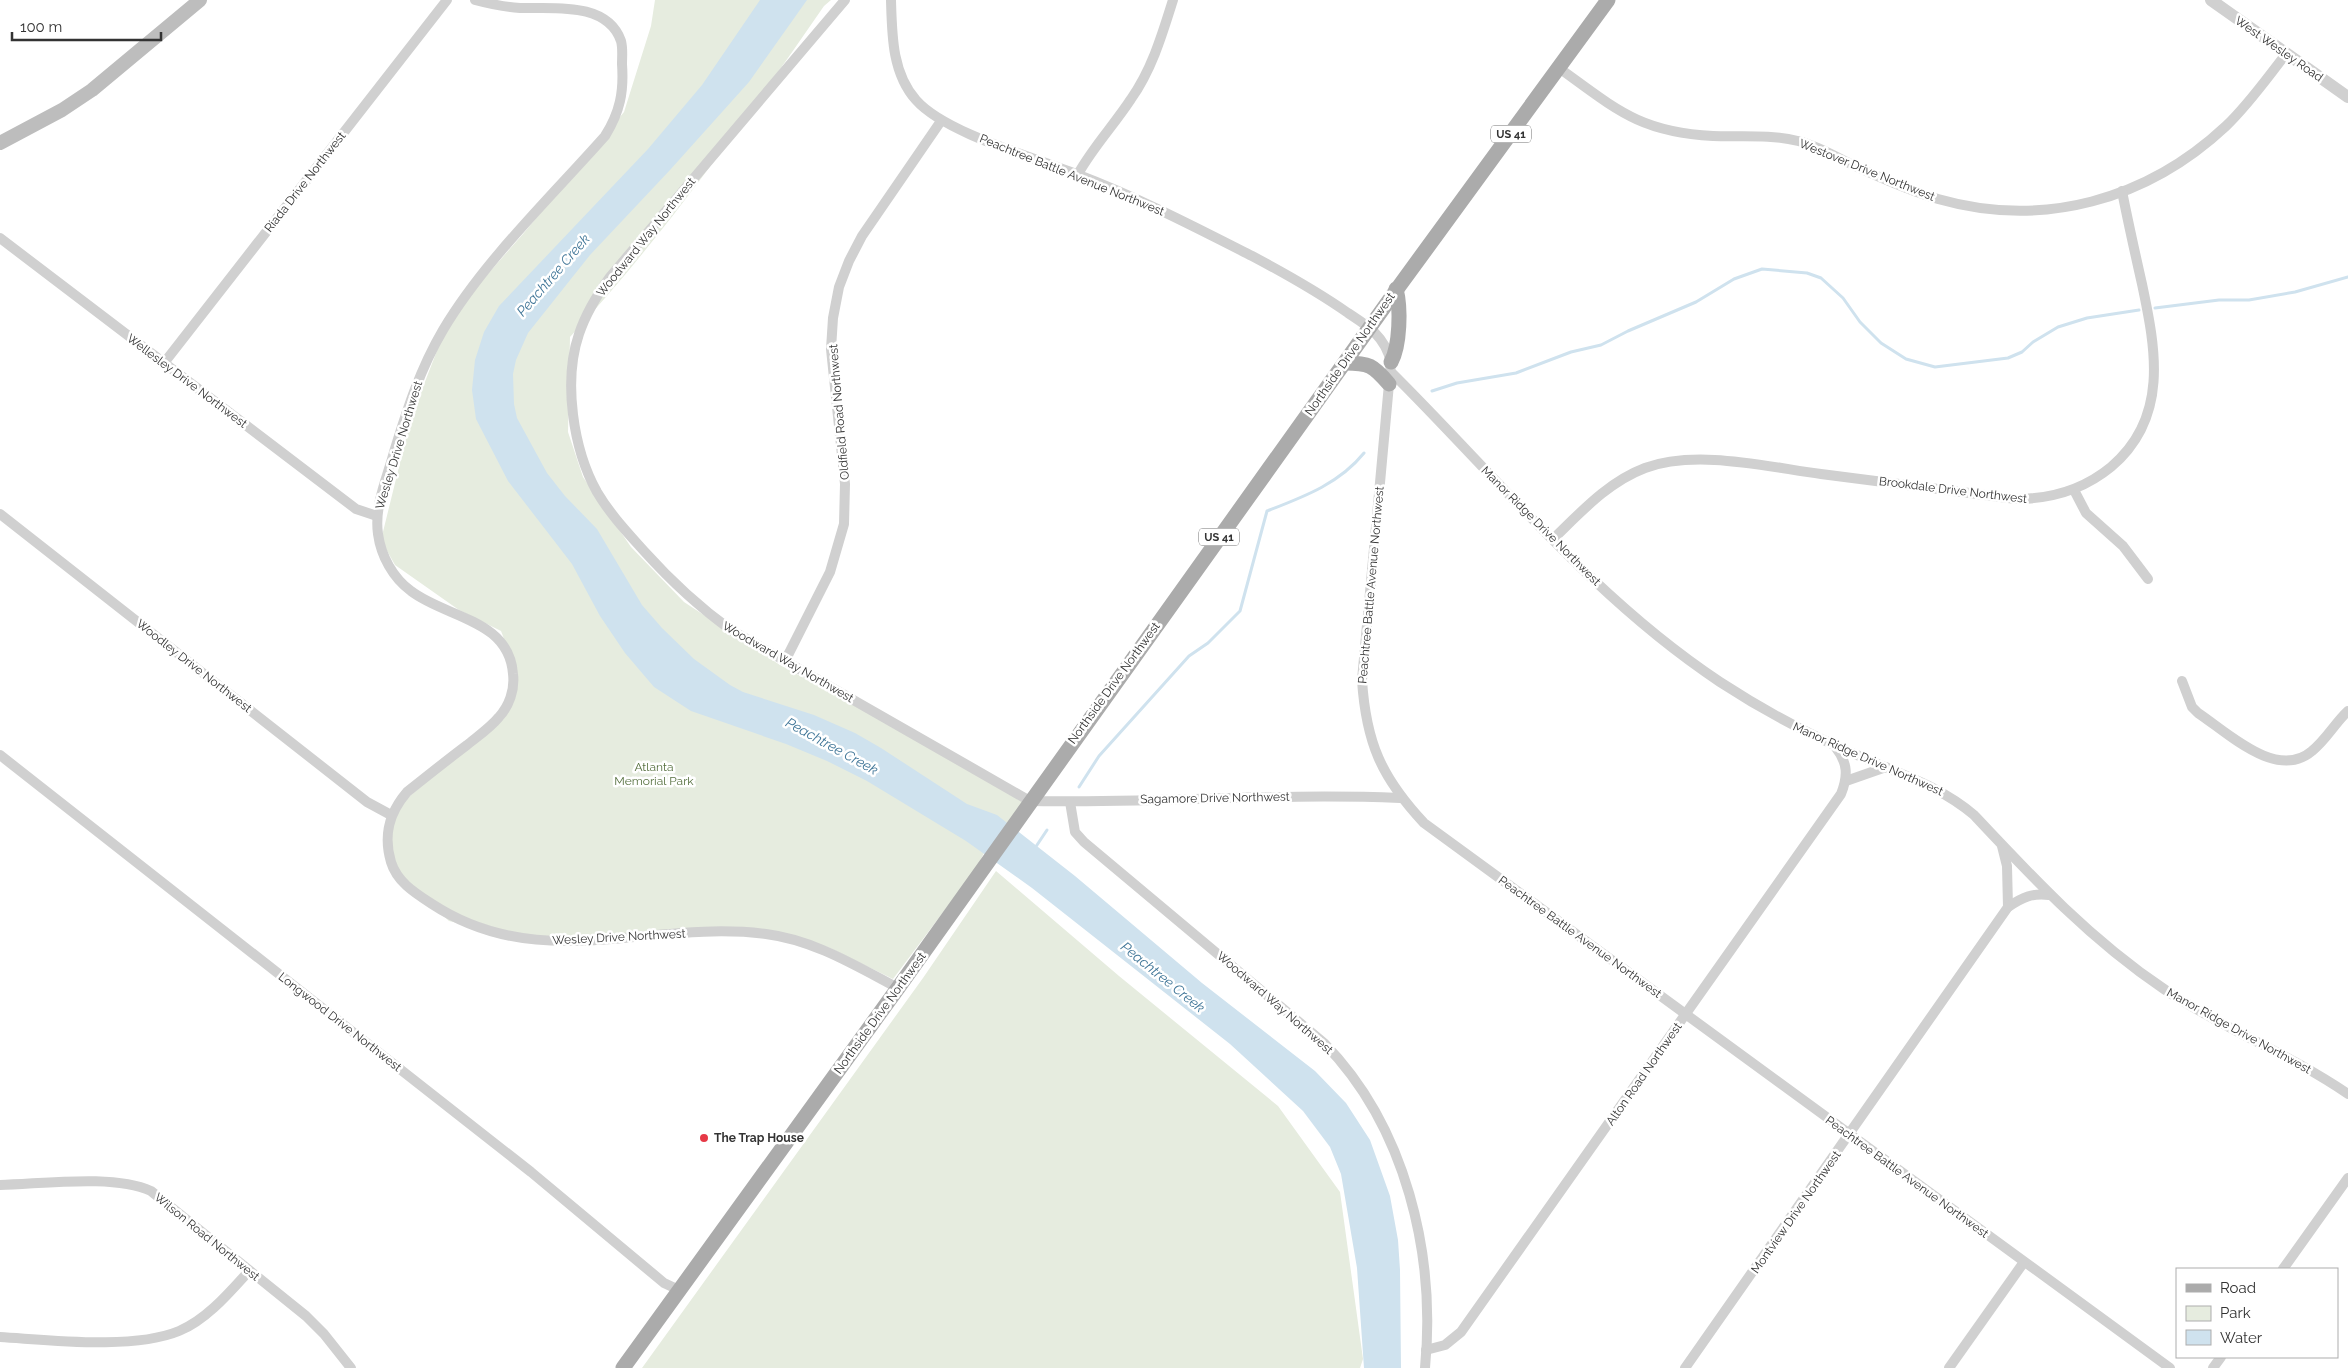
<svg xmlns="http://www.w3.org/2000/svg" width="2348" height="1368" viewBox="0 0 2348 1368" font-family="Raleway,sans-serif">
<style>
.green{fill:#e6ecdf}
.water{fill:#cfe2ee}
.lines{fill:none;stroke-linecap:round;stroke-linejoin:round}
.stream{stroke:#cfe2ee;stroke-width:3}
.minor{stroke:#d0d0d0;stroke-width:10}
.tertiary{stroke:#d0d0d0;stroke-width:12}
.secondary{stroke:#bdbdbd;stroke-width:14}
.primary{stroke:#ababab;stroke-width:15}
.poi-dot{fill:#e63946;stroke:#fff;stroke-width:2}
.labels{text-anchor:middle;dominant-baseline:central;stroke-width:5;stroke-linejoin:round;paint-order:stroke}
.shield{fill:#fff;stroke:#707070;stroke-width:1}
.shield-label{font-size:11px;font-weight:bold;fill:#333}
.street-label{font-size:12px;fill:#333;stroke:#fff}
.park-label{font-size:12px;fill:#56703f;stroke:#fff}
.poi-label{font-size:12px;font-weight:bold;fill:#333;stroke:#fff;text-anchor:start}
.water-label{font-size:14px;font-style:italic;fill:#3f7597;stroke:#fff}
</style>
<rect width="100%" height="100%" fill="#fff"/>
<g class="green">
<path d="M 655,0 L 831,0 L 824,6 C 745,120 665,235 570,337 L 568,432 L 583,477 L 631,547 L 684,602 L 780,665 L 1035,802 L 987,847 L 977,867 L 893,979 L 828,947 L 760,931 L 518,937 L 449,921 L 387,862 L 388,815 L 505,714 L 518,675 L 501,631 L 459,610 L 395,565 L 381,540 L 411,418 L 450,317 L 523,234 L 624,112 L 651,26 Z"/>
<path d="M 996,871 L 1119,976 L 1278,1106 L 1340,1192 L 1363,1359 L 1360,1368 L 642,1368 L 923,978 Z"/>
</g>
<path class="water" d="M 760,0 L 807,0 L 749,82 L 670,170 L 590,255 L 528,333 L 516,360 L 513,374 L 514,404 L 517,418 L 547,473 L 565,496 L 597,529 L 642,605 L 662,628 L 694,659 L 730,685 L 743,692 L 814,715 L 855,733 L 881,748 L 967,804 L 997,815 L 1075,876 L 1202,983 L 1315,1071 L 1346,1103 L 1370,1140 L 1390,1196 L 1398,1240 L 1400,1270 L 1401,1368 L 1364,1368 L 1357,1268 L 1341,1174 L 1330,1147 L 1303,1111 L 1230,1044 L 1032,888 L 966,841 L 867,781 L 827,761 L 786,744 L 691,711 L 654,687 L 625,653 L 600,616 L 572,564 L 508,481 L 476,419 L 472,390 L 475,360 L 484,332 L 499,306 L 648,149 L 702,85 Z"/>
<g class="lines">
<g class="stream">
<path d="M 2155,308 L 2219,300 L 2249,300 L 2295,292 L 2348,277"/>
<path d="M 1432,391 L 1457,383 L 1516,373 L 1571,352 L 1601,345 L 1628,331 L 1696,302 L 1734,279 L 1762,269 L 1807,273 L 1821,278 L 1843,298 L 1860,322 L 1881,343 L 1906,359 L 1935,367 L 2008,358 L 2022,352 L 2033,342 L 2058,327 L 2087,318 L 2139,310"/>
<path d="M 1079,787 L 1099,756 L 1189,656 L 1208,643 L 1240,611 L 1267,511 C 1303,497 1339,484 1364,453"/>
<path d="M 1035,848 L 1047,830"/>
</g>
<g class="minor">
<path d="M 475,0 C 490,4 504,7 520,8 C 552,9 607,1 621,41 C 623,48 622,57 622,64 C 624,92 620,112 605,136 C 551,197 484,261 443,330 C 420,369 407,410 394,452 C 387,478 374,506 378,534 C 381,556 393,578 411,591 C 446,618 509,619 513,674 C 515,690 509,706 499,717 C 490,728 478,736 467,745 C 447,760 427,776 407,792 C 389,813 383,835 391,862 C 397,882 415,893 432,904 C 540,975 650,919 766,934 C 814,940 856,966 898,988"/>
<path d="M 845,0 L 610,277 C 597,295 586,313 579,334 C 563,381 573,449 597,492 C 610,514 627,532 644,551 C 671,581 699,607 731,630 L 1030,801 C 1154,803 1277,793 1400,798"/>
<path d="M 891,0 C 892,35 892,73 916,100 C 945,133 1033,157 1076,174 C 1137,197 1195,227 1254,257 C 1286,274 1318,292 1348,313 C 1357,319 1367,325 1375,333 C 1384,342 1388,350 1391,362 L 1362,680 C 1366,742 1381,777 1424,823 L 2170,1368"/>
<path d="M 1559,68 C 1616,109 1639,132 1713,136 C 1741,137 1770,134 1798,141 C 1819,146 1836,157 1855,166 C 1881,178 1910,191 1938,199 C 2043,229 2147,200 2226,126 C 2249,104 2267,78 2286,54"/>
<path d="M 1078,174 C 1093,147 1114,125 1131,99 C 1152,69 1162,35 1173,0"/>
<path d="M 0,238 L 356,509 L 377,516"/>
<path d="M 164,363 L 447,0"/>
<path d="M 1390,371 C 1497,477 1593,598 1720,682 C 1763,710 1809,735 1857,755 C 1898,774 1939,785 1974,815 C 2034,879 2090,939 2164,989 C 2223,1029 2290,1054 2348,1094"/>
<path d="M 2074,490 L 2086,513 L 2123,546 L 2148,579"/>
<path d="M 0,514 L 367,802 L 391,815"/>
<path d="M 1553,539 C 1581,512 1608,482 1645,468 C 1696,449 1768,467 1821,474 C 1886,482 1951,491 2016,499 C 2051,499 2083,490 2111,467 C 2169,418 2156,350 2142,284 C 2135,253 2128,222 2122,191"/>
<path d="M 785,661 L 830,572 L 844,524 L 845,484 L 831,349 L 833,318 L 839,287 L 849,261 L 862,236 L 941,121"/>
<path d="M 2182,681 L 2192,707 L 2198,713 C 2228,733 2277,781 2312,751 C 2326,740 2335,723 2348,711"/>
<path d="M 0,755 L 531,1172 L 664,1283 L 679,1290"/>
<path d="M 1846,781 L 1886,767"/>
<path d="M 1070,802 L 1075,832 L 1084,842 L 1324,1043 C 1406,1127 1436,1254 1425,1368"/>
<path d="M 2002,846 L 2007,866 L 2008,907"/>
<path d="M 0,1185 C 43,1184 113,1174 151,1191 L 306,1316 L 324,1334 L 351,1368"/>
<path d="M 2283,1269 L 2348,1178"/>
<path d="M 0,1337 C 50,1340 133,1350 179,1331 C 206,1320 229,1293 248,1272"/>
<path d="M 1426,1350 L 1445,1345 L 1461,1332 L 1841,794 C 1848,776 1848,763 1836,748"/>
<path d="M 1685,1368 L 2008,907 C 2023,897 2032,893 2049,895"/>
<path d="M 1949,1368 L 2024,1262"/>
<path d="M 2213,1368 L 2221,1357"/>
</g>
<path class="tertiary" d="M 2211,0 L 2348,97"/>
<path class="secondary" d="M 0,143 L 62,110 L 92,90 L 200,0"/>
<g class="primary">
<path d="M 1391,362 C 1400,346 1401,308 1396,289"/>
<path d="M 1345,363 C 1369,363 1373,365 1389,384"/>
<path d="M 623,1368 L 898,988 L 1400,285 L 1608,0"/>
</g>
</g>
<circle class="poi-dot" cx="704" cy="1138" r="5"/>
<g class="labels">
<g class="shield">
<rect x="1491" y="125.5" width="40" height="17" rx="4"/>
<rect x="1199" y="528.5" width="40" height="17" rx="4"/>
</g>
<g class="shield-label">
<text x="1511" y="134">US 41</text>
<text x="1219" y="537">US 41</text>
</g>
<g class="street-label">
<text transform="translate(2279 49) rotate(35)">West Wesley Road</text>
<text transform="translate(1867 170) rotate(22)">Westover Drive Northwest</text>
<text transform="translate(1072 175) rotate(22)">Peachtree Battle Avenue Northwest</text>
<text transform="translate(305 182) rotate(-52)">Riada Drive Northwest</text>
<text transform="translate(646 237) rotate(-51)">Woodward Way Northwest</text>
<text transform="translate(1350 354) rotate(-55)">Northside Drive Northwest</text>
<text transform="translate(187 381) rotate(37)">Wellesley Drive Northwest</text>
<text transform="translate(839 412) rotate(-95)">Oldfield Road Northwest</text>
<text transform="translate(399 445) rotate(-73)">Wesley Drive Northwest</text>
<text transform="translate(1953 490) rotate(7)">Brookdale Drive Northwest</text>
<text transform="translate(1541 526) rotate(45)">Manor Ridge Drive Northwest</text>
<text transform="translate(1371 585) rotate(-85)">Peachtree Battle Avenue Northwest</text>
<text transform="translate(788 662) rotate(30)">Woodward Way Northwest</text>
<text transform="translate(194 666) rotate(38)">Woodley Drive Northwest</text>
<text transform="translate(1114 683) rotate(-54)">Northside Drive Northwest</text>
<text transform="translate(1868 759) rotate(24)">Manor Ridge Drive Northwest</text>
<text transform="translate(1215 798) rotate(-1)">Sagamore Drive Northwest</text>
<text transform="translate(619 937) rotate(-3)">Wesley Drive Northwest</text>
<text transform="translate(1580 937) rotate(36)">Peachtree Battle Avenue Northwest</text>
<text transform="translate(1275 1003) rotate(41)">Woodward Way Northwest</text>
<text transform="translate(880 1013) rotate(-54)">Northside Drive Northwest</text>
<text transform="translate(340 1022) rotate(38)">Longwood Drive Northwest</text>
<text transform="translate(2239 1031) rotate(29)">Manor Ridge Drive Northwest</text>
<text transform="translate(1644 1074) rotate(-55)">Alton Road Northwest</text>
<text transform="translate(1907 1177) rotate(36)">Peachtree Battle Avenue Northwest</text>
<text transform="translate(1796 1212) rotate(-55)">Montview Drive Northwest</text>
<text transform="translate(207 1237) rotate(39)">Wilson Road Northwest</text>
</g>
<g class="park-label">
<text x="654" y="767">Atlanta<tspan x="654" dy="14">Memorial Park</tspan></text>
</g>
<g class="poi-label">
<text x="714" y="1138">The Trap House</text>
</g>
<g class="water-label">
<text transform="translate(553 275) rotate(-49)">Peachtree Creek</text>
<text transform="translate(832 746) rotate(29)">Peachtree Creek</text>
<text transform="translate(1163 977) rotate(39)">Peachtree Creek</text>
</g>
</g>
<rect x="2176" y="1268" width="162" height="90" fill="#ffffff" stroke="#adadad"/>
<rect x="2186" y="1284" width="25" height="8" fill="#ababab" stroke="#adadad"/>
<text x="2220" y="1293" font-size="15" fill="#333333">Road</text>
<rect x="2186" y="1306" width="25" height="15" fill="#e6ecdf" stroke="#adadad"/>
<text x="2220" y="1318" font-size="15" fill="#333333">Park</text>
<rect x="2186" y="1330" width="25" height="15" fill="#cfe2ee" stroke="#adadad"/>
<text x="2220" y="1343" font-size="15" fill="#333333">Water</text>
<path d="M12 32v8h149v-8" fill="none" stroke="#333333" stroke-width="2.5"/>
<text x="20" y="32" font-size="15" fill="#333333" stroke="#ffffff" stroke-width="4" paint-order="stroke">100 m</text>
</svg>
